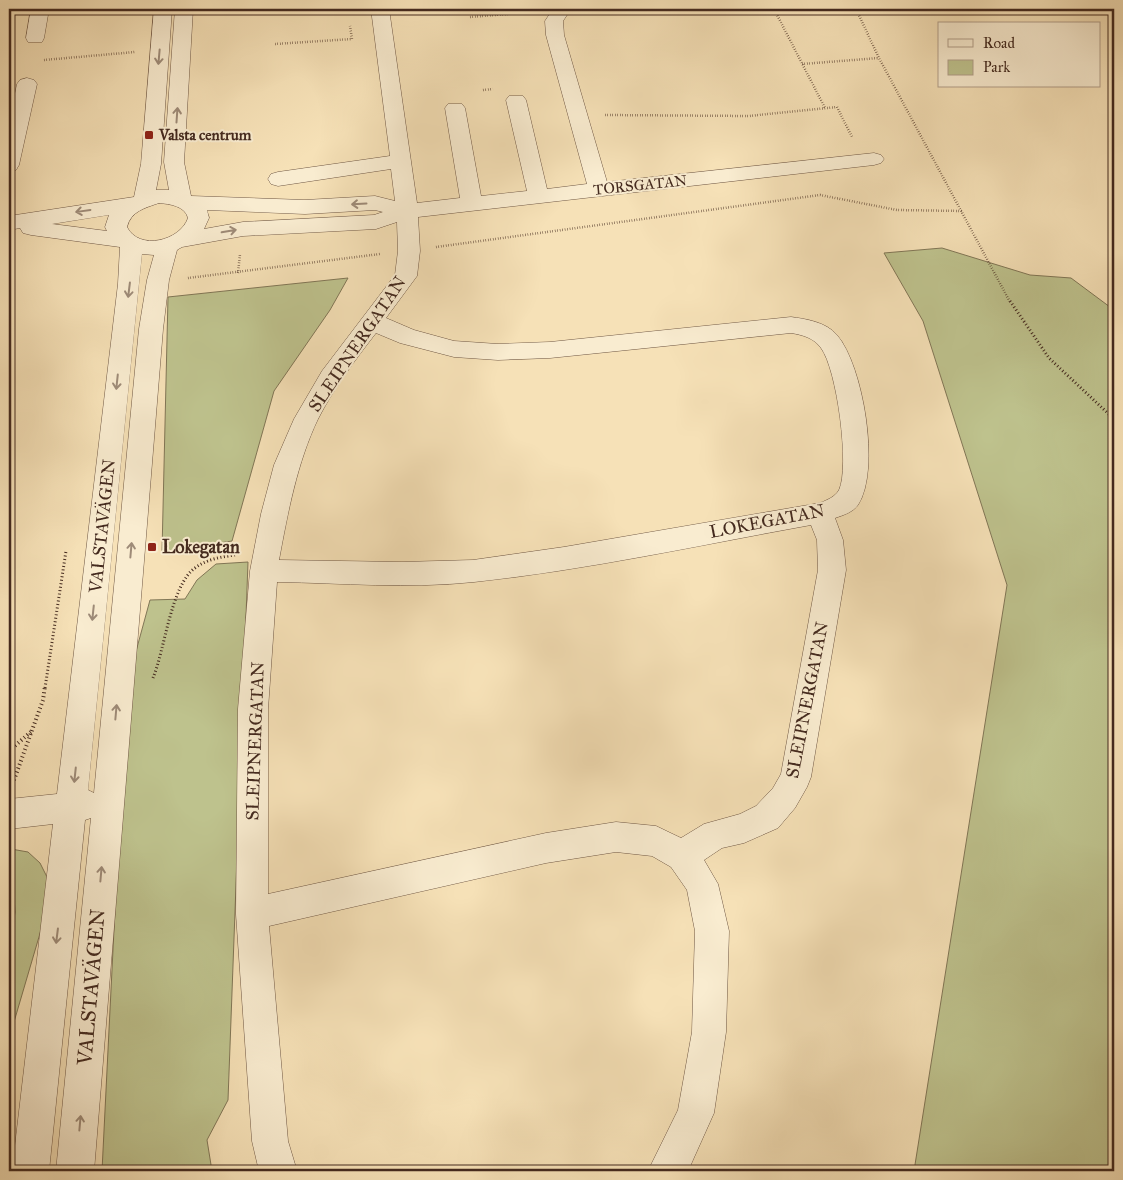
<svg xmlns="http://www.w3.org/2000/svg" width="1123" height="1180" viewBox="0 0 1123 1180" font-family="'IM FELL Great Primer',serif">
<style>
.green{fill:#bec28d;stroke:#817656}
.lines{fill:none;stroke-linecap:round;stroke-linejoin:round}
.minor-casing{stroke:#705845;stroke-width:1}
.path-far2{stroke:#442a1f;stroke-width:2.5;stroke-dasharray:0.5 2;stroke-linecap:butt}
.path-far1{stroke:#442a1f;stroke-width:3;stroke-dasharray:1 2.5;stroke-linecap:butt}
.path{stroke:#442a1f;stroke-width:4;stroke-dasharray:1 3;stroke-linecap:butt}
.minor{fill:#f9ecd0;fill-rule:evenodd}
.oneway{stroke:#9e8b78}
.poi-dot{fill:#8f2418;stroke:#f9ecd0;stroke-width:2}
.labels{text-anchor:middle;dominant-baseline:central;stroke-width:4;stroke-linejoin:round;paint-order:stroke}
.far-poi-label{font-size:15px;font-weight:bold;fill:#442a1f;stroke:#f9ecd0;text-anchor:start}
.far-street-label{font-size:15px;fill:#442a1f;stroke:#f9ecd0}
.street-label{font-size:18px;fill:#442a1f;stroke:#f9ecd0}
.poi-label{font-size:18px;font-weight:bold;fill:#442a1f;stroke:#f9ecd0;text-anchor:start}
.near-street-label{font-size:21px;fill:#442a1f;stroke:#f9ecd0}
</style>
<rect width="100%" height="100%" fill="#f6e1b7"/>
<filter id="stains"><feTurbulence type="fractalNoise" baseFrequency=".004" numOctaves="4"/><feColorMatrix values="0 0 0 0 .2 0 0 0 0 .09 0 0 0 0 .02 0 0 0 .5 -.17"/></filter>
<radialGradient id="worn" r=".72"><stop offset=".6" stop-color="#630" stop-opacity="0"/><stop offset="1" stop-color="#630" stop-opacity=".3"/></radialGradient>
<g class="green">
<path d="M 942,248 L 1030,275 L 1071,278 L 1114,310 L 1114,1171 L 914,1171 L 1007,585 L 923,321 L 884,253 Z"/>
<path d="M 348,278 L 330,310 L 274,391 L 232,541 L 162,552 L 168,297 Z"/>
<path d="M 248,562 L 228,1100 L 207,1140 L 212,1171 L 102,1171 L 126,688 L 150,600 L 185,599 L 197,580 L 216,564 Z"/>
<path d="M 11,849 L 28,852 L 40,863 L 47,877 L 49,894 L 41,930 L 9,1039 L 9,957 L 15,912 Z"/>
</g>
<g class="lines">
<defs>
<g id="minor">
<path d="M 31,9 L 49,9 L 44,38 L 42,42 L 28,42 L 26,38 Z"/>
<path d="M 154,9 L 172,9 L 161,164 L 156,190 L 169,190 L 164,162 L 175,9 L 193,9 L 184,162 L 191,196 L 305,200 L 375,196 L 395,201 L 391,169 L 278,186 L 271,184 L 268,179 L 271,174 L 278,172 L 390,156 L 371,9 L 389,9 L 417,203 L 460,198 L 445,108 L 448,104 L 462,104 L 465,108 L 481,196 L 527,191 L 506,100 L 509,96 L 523,96 L 526,100 L 547,189 L 587,184 L 546,35 L 545,21 L 553,9 L 571,9 L 563,21 L 564,35 L 607,182 L 874,153 L 881,155 L 884,159 L 881,163 L 874,165 L 418,217 L 420,251 L 417,276 L 386,318 L 414,330 L 454,341 L 498,344 L 550,342 L 791,317 C 806,319 826,322 837,335 C 863,365 881,470 858,505 C 853,512 844,515 835,518 L 843,540 L 846,570 L 811,777 L 807,787 L 795,808 L 778,828 L 744,843 L 722,848 L 704,860 L 718,884 L 729,931 L 726,1032 L 714,1113 L 688,1171 L 648,1171 L 678,1110 L 692,1032 L 695,931 L 687,890 L 671,867 L 652,856 L 616,852 L 546,863 L 269,926 L 288,1141 L 297,1171 L 259,1171 L 252,1141 L 236,914 L 238,709 L 250,571 L 261,514 L 274,465 L 294,419 L 322,371 L 395,275 L 398,251 L 397,222 L 376,229 L 243,236 L 182,247 L 177,250 L 169,280 L 163,329 L 94,1171 L 56,1171 L 91,818 L 85,820 L 49,1171 L 12,1171 L 53,824 L 9,829 L 9,799 L 57,794 L 118,284 L 120,247 L 31,235 L 23,233 L 20,228 L 9,230 L 9,216 L 134,197 L 141,164 ZM 159,203 C 170,204 185,206 188,218 C 180,241 139,251 127,227 C 131,211 145,208 159,203 ZM 207,210 L 305,214 L 375,210 L 383,212 L 374,215 L 243,222 L 204,229 L 209,218 ZM 109,215 L 105,227 L 107,231 L 52,224 ZM 142,254 L 154,255 L 147,280 L 139,329 L 94,793 L 88,790 ZM 376,333 L 400,343 L 454,357 L 498,360 L 550,358 L 791,333 C 803,335 814,338 821,348 C 837,369 850,467 839,490 C 835,497 827,500 820,503 L 564,547 L 473,560 L 402,562 L 279,560 C 288,512 297,463 318,419 C 334,388 355,360 376,333 ZM 811,525 L 817,540 L 818,570 L 781,774 L 773,788 L 756,806 L 740,814 L 704,824 L 681,838 L 656,826 L 616,822 L 546,833 L 268,894 L 268,709 L 277,582 C 342,583 409,589 474,582 C 587,570 700,545 811,525 Z"/>
<path d="M 27,78 L 34,80 L 37,84 L 19,165 L 16,170 L 9,171 L 9,122 L 17,84 L 20,80 Z"/>
</g>
</defs>
<use href="#minor" class="minor-casing"/>
<g class="path-far2">
<path d="M 765,9 L 774,10"/>
<path d="M 774,9 L 825,108"/>
<path d="M 856,9 L 879,58 L 1010,302"/>
<path d="M 470,17 L 532,12"/>
<path d="M 275,44 L 352,39 L 350,26"/>
<path d="M 44,60 L 135,52"/>
<path d="M 802,64 L 879,58"/>
<path d="M 483,90 L 493,89"/>
<path d="M 605,115 L 749,116 L 837,107 L 852,137"/>
<path d="M 436,247 L 820,195 L 897,210 L 963,211"/>
<path d="M 238,273 L 240,254"/>
<path d="M 188,278 L 380,254"/>
</g>
<g class="path-far1">
<path d="M 1010,301 L 1049,358 L 1114,419"/>
<path d="M 153,678 C 165,649 171,585 195,568 C 207,559 221,557 235,555"/>
<path d="M 45,688 L 66,551"/>
</g>
<g class="path">
<path d="M 9,751 L 33,730"/>
<path d="M 14,780 L 43,700 L 45,686"/>
</g>
<use href="#minor" class="minor"/>
</g>
<defs><path id="oneway-shaft" d="M-6 0H5M1.5-3L5.5 0L1.5 3" fill="none" stroke-width="1.6" stroke-linecap="round" stroke-linejoin="round" transform="scale(1.25)"/></defs>
<g class="oneway">
<use href="#oneway-shaft" transform="translate(159 57) rotate(95)"/>
<use href="#oneway-shaft" transform="translate(177 115) rotate(-86)"/>
<use href="#oneway-shaft" transform="translate(359 204) rotate(177)"/>
<use href="#oneway-shaft" transform="translate(83 211) rotate(172)"/>
<use href="#oneway-shaft" transform="translate(229 231) rotate(-10)"/>
<use href="#oneway-shaft" transform="translate(129 290) rotate(97)"/>
<use href="#oneway-shaft" transform="translate(117 382) rotate(96)"/>
<use href="#oneway-shaft" transform="translate(131 550) rotate(-85)"/>
<use href="#oneway-shaft" transform="translate(93 613) rotate(96)"/>
<use href="#oneway-shaft" transform="translate(116 712) rotate(-85)"/>
<use href="#oneway-shaft" transform="translate(75 775) rotate(96)"/>
<use href="#oneway-shaft" transform="translate(101 874) rotate(-85)"/>
<use href="#oneway-shaft" transform="translate(57 936) rotate(97)"/>
<use href="#oneway-shaft" transform="translate(80 1123) rotate(-85)"/>
</g>
<g class="poi-dot">
<rect x="144" y="130" width="10" height="10" rx="2.5"/>
<rect x="147" y="542" width="10" height="10" rx="2.5"/>
</g>
<g class="labels">
<g class="far-poi-label">
<text x="159" y="135">Valsta centrum</text>
</g>
<g class="far-street-label">
<text transform="translate(640 185) rotate(-6)">TORSGATAN</text>
</g>
<g class="street-label">
<text transform="translate(357 344) rotate(-56)">SLEIPNERGATAN</text>
<text transform="translate(767 521) rotate(-11)">LOKEGATAN</text>
<text transform="translate(102 526) rotate(-84)">VALSTAVÄGEN</text>
<text transform="translate(807 700) rotate(-79)">SLEIPNERGATAN</text>
<text transform="translate(255 741) rotate(-88)">SLEIPNERGATAN</text>
</g>
<g class="poi-label">
<text x="162" y="547">Lokegatan</text>
</g>
<g class="near-street-label">
<text transform="translate(91 987) rotate(-85)">VALSTAVÄGEN</text>
</g>
</g>
<rect width="1123" height="1180" fill="none" stroke="#f6e1b7" stroke-width="30"/>
<rect x="10" y="10" width="1103" height="1160" fill="none" stroke="#442a1f" stroke-width="2.5"/>
<rect x="15" y="15" width="1093" height="1150" fill="none" stroke="#442a1f"/>
<rect x="938" y="22" width="162" height="65" fill="#f9ecd0" stroke="#b19e89"/>
<rect x="948" y="39" width="25" height="8" fill="#f9ecd0" stroke="#b19e89"/>
<text x="983" y="48" font-size="15" fill="#442a1f">Road</text>
<rect x="948" y="60" width="25" height="15" fill="#bec28d" stroke="#b19e89"/>
<text x="983" y="72" font-size="15" fill="#442a1f">Park</text>
<rect width="100%" height="100%" filter="url(#stains)"/>
<rect width="100%" height="100%" fill="url(#worn)"/>
</svg>
